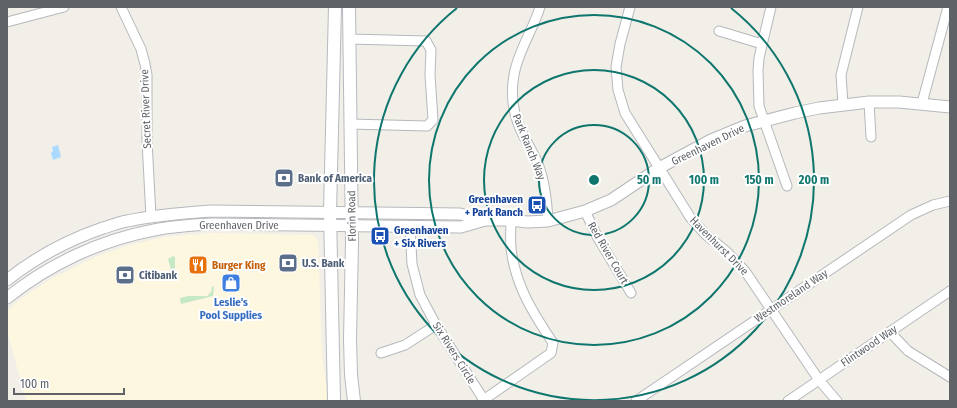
<svg xmlns="http://www.w3.org/2000/svg" width="957" height="408" viewBox="0 0 957 408" font-family="'Fira Sans Condensed',sans-serif">
<style>
.commercial{fill:#fef7e0}
.green{fill:#c5e8c5}
.water{fill:#aadaff}
.lines{fill:none;stroke-linecap:round;stroke-linejoin:round}
.minor-casing{stroke:#b5b8bc;stroke-width:11}
.tertiary-casing{stroke:#b5b8bc;stroke-width:13}
.secondary-casing{stroke:#b6babf;stroke-width:14}
.minor{stroke:#fff;stroke-width:9}
.tertiary{stroke:#fff;stroke-width:11}
.secondary{stroke:#fff;stroke-width:12}
.ring{fill:none;stroke:#0f766e;stroke-width:2}
.labels{text-anchor:middle;dominant-baseline:central;stroke-width:4;stroke-linejoin:round;paint-order:stroke}
.street-label{font-size:11px;fill:#5f6368;stroke:#fff}
.service-label{font-size:11px;font-weight:bold;fill:#4e5e75;stroke:#fff;text-anchor:start}
.transit-label{font-size:11px;font-weight:bold;fill:#164399;stroke:#fff;text-anchor:end}
.food-label{font-size:11px;font-weight:bold;fill:#c56008;stroke:#fff;text-anchor:start}
.shop-label{font-size:11px;font-weight:bold;fill:#366cbe;stroke:#fff}
.centre{fill:#0f766e;stroke:#fff;stroke-width:2}
.ring-label{font-size:12px;text-anchor:middle;font-weight:bold;fill:#0f766e;stroke:#fff;stroke-width:4;stroke-linejoin:round;paint-order:stroke}
</style>
<rect width="100%" height="100%" fill="#f1efe8"/>
<path class="commercial" d="M 212,233 L 310,235 L 314,236 L 318,241 L 322,354 L 328,401 L 26,401 L 7,330 L 7,311 L 22,298 L 51,279 L 95,257 L 130,245 L 165,237 Z"/>
<g class="green">
<path d="M 173,256 L 175,257 L 175,276 L 173,277 L 168,259 Z"/>
<path d="M 214,286 L 213,296 L 181,304 L 180,298 L 188,296 L 207,296 L 211,292 L 212,287 Z"/>
</g>
<path class="water" d="M 58,145 L 61,157 L 53,160 L 51,153 L 53,151 L 52,147 Z"/>
<g class="lines">
<defs>
<g id="minor">
<path d="M 121,7 L 141,49 L 145,64 L 147,75 L 147,141 L 151,217"/>
<path d="M 540,7 C 533,30 518,51 514,75 C 510,96 514,118 524,137 C 529,146 534,154 538,164 C 545,182 547,201 548,221"/>
<path d="M 630,7 L 620,44 L 616,67 L 618,90 L 625,113 L 690,217 L 706,235 L 726,251 L 745,271 L 819,380 L 837,401"/>
<path d="M 771,7 L 759,58 L 758,71 L 759,106 L 787,186"/>
<path d="M 7,22 L 64,7"/>
<path d="M 719,31 L 762,44"/>
<path d="M 349,39 L 426,41 L 431,50 L 430,75 L 433,120 L 427,126 L 350,124"/>
<path d="M 869,102 L 871,137"/>
<path d="M 922,103 L 948,7"/>
<path d="M 843,104 L 841,75 L 858,7"/>
<path d="M 585,211 L 598,238 L 631,293"/>
<path d="M 410,226 L 412,264 L 420,295 L 436,325 L 484,400"/>
<path d="M 890,332 L 908,351 L 950,377"/>
<path d="M 381,353 L 405,345 L 436,325"/>
<path d="M 482,401 L 551,353 L 553,343 C 533,313 515,285 511,248 C 510,238 511,229 511,220"/>
<path d="M 636,401 L 911,215 L 933,205 L 950,201"/>
<path d="M 788,401 L 950,291"/>
</g>
<g id="tertiary">
<path d="M 7,280 C 36,257 68,240 103,228 C 111,226 119,222 127,221 C 155,215 183,213 211,211 L 460,214 L 486,220 L 511,220 L 527,222 L 548,221 L 585,211 L 611,200 L 659,168 L 711,140 L 745,126 L 795,113 L 819,108 L 869,102 L 899,102 L 950,107"/>
<path d="M 7,298 C 49,264 101,240 154,230 C 173,226 192,225 212,224 L 461,227 L 485,220"/>
</g>
<g id="secondary">
<path d="M 349,7 L 352,242 L 350,339 L 351,375 L 354,401"/>
<path d="M 334,401 L 330,212 L 335,7"/>
</g>
</defs>
<use href="#minor" class="minor-casing"/>
<use href="#tertiary" class="tertiary-casing"/>
<use href="#secondary" class="secondary-casing"/>
<use href="#minor" class="minor"/>
<use href="#tertiary" class="tertiary"/>
<use href="#secondary" class="secondary"/>
</g>
<g class="ring">
<circle cx="594" cy="180" r="55"/>
<circle cx="594" cy="180" r="110"/>
<circle cx="594" cy="180" r="165"/>
<path d="M731 8A220 220 0 1 1 457 8"/>
</g>
<defs>
<symbol id="bank-square" viewBox="-11 -11 22 22"><rect x="-9" y="-9" width="18" height="18" rx="4" fill="#5c6f8a" stroke="#fff"/><path d="M-6-4H6V4H-6ZM0-2.3a2.3 2.3 0 1 0 0 4.6a2.3 2.3 0 1 0 0-4.6Z" fill="#fff"/></symbol>
<symbol id="bus-square" viewBox="-11 -11 22 22"><rect x="-9" y="-9" width="18" height="18" rx="4" fill="#1a4fb4" stroke="#fff"/><path d="M-5-6H5V4H4V6H2V4H-2V6H-4V4H-5ZM-3.5-4V0h7V-4ZM-3.5 1.2v1.5H-2V1.2ZM2 1.2v1.5H3.5V1.2Z" fill="#fff"/></symbol>
<symbol id="restaurant-square" viewBox="-11 -11 22 22"><rect x="-9" y="-9" width="18" height="18" rx="4" fill="#e8710a" stroke="#fff"/><path d="M-5-6h1v4h1v-4h1v4h1v-4h1v5L-1.5 .5V6h-2V.5L-5-1ZM5-6V6H3V1.5H1.5Q1.5-4 5-6Z" fill="#fff"/></symbol>
<symbol id="shop-square" viewBox="-11 -11 22 22"><rect x="-9" y="-9" width="18" height="18" rx="4" fill="#3f7fe0" stroke="#fff"/><path d="M-5-2.5h2.3a2.7 3.5 0 0 1 5.4 0H5L5.5 6h-11ZM-1.5-2.5h3a1.5 2.3 0 0 0-3 0Z" fill="#fff"/></symbol>
</defs>
<g fill-rule="evenodd">
<use href="#bank-square" x="273" y="167" width="22" height="22"/>
<use href="#bus-square" x="526" y="194" width="22" height="22"/>
<use href="#bus-square" x="369" y="225" width="22" height="22"/>
<use href="#bank-square" x="277" y="252" width="22" height="22"/>
<use href="#restaurant-square" x="187" y="254" width="22" height="22"/>
<use href="#bank-square" x="114" y="264" width="22" height="22"/>
<use href="#shop-square" x="220" y="272" width="22" height="22"/>
</g>
<g class="labels">
<g class="street-label">
<text transform="translate(146 109) rotate(-92)">Secret River Drive</text>
<text transform="translate(708 145) rotate(-26)">Greenhaven Drive</text>
<text transform="translate(529 147) rotate(68)">Park Ranch Way</text>
<text transform="translate(352 216) rotate(-91)">Florin Road</text>
<text x="239" y="225">Greenhaven Drive</text>
<text transform="translate(719 246) rotate(45)">Havenhurst Drive</text>
<text transform="translate(608 253) rotate(60)">Red River Court</text>
<text transform="translate(791 296) rotate(-34)">Westmoreland Way</text>
<text transform="translate(869 346) rotate(-34)">Flintwood Way</text>
<text transform="translate(454 353) rotate(58)">Six Rivers Circle</text>
</g>
<g class="service-label">
<text x="298" y="178">Bank of America</text>
<text x="302" y="263">U.S. Bank</text>
<text x="139" y="275">Citibank</text>
</g>
<g class="transit-label">
<text x="523" y="199">Greenhaven<tspan x="523" dy="13">+ Park Ranch</tspan></text>
<text x="394" y="230" text-anchor="start">Greenhaven<tspan x="394" dy="13">+ Six Rivers</tspan></text>
</g>
<g class="food-label">
<text x="212" y="265">Burger King</text>
</g>
<g class="shop-label">
<text x="231" y="302">Leslie's<tspan x="231" dy="13">Pool Supplies</tspan></text>
</g>
</g>
<circle cx="594" cy="180" r="6" class="centre"/>
<g class="ring-label">
<text x="649" y="184">50 m</text>
<text x="704" y="184">100 m</text>
<text x="759" y="184">150 m</text>
<text x="814" y="184">200 m</text>
</g>
<rect width="957" height="408" fill="none" stroke="#5f6368" stroke-width="16"/>
<path d="M14 388v6h110v-6" fill="none" stroke="#5f6368" stroke-width="2"/>
<text x="20" y="388" font-size="12" fill="#5f6368" stroke="#ffffff" stroke-width="3" paint-order="stroke">100 m</text>
</svg>
